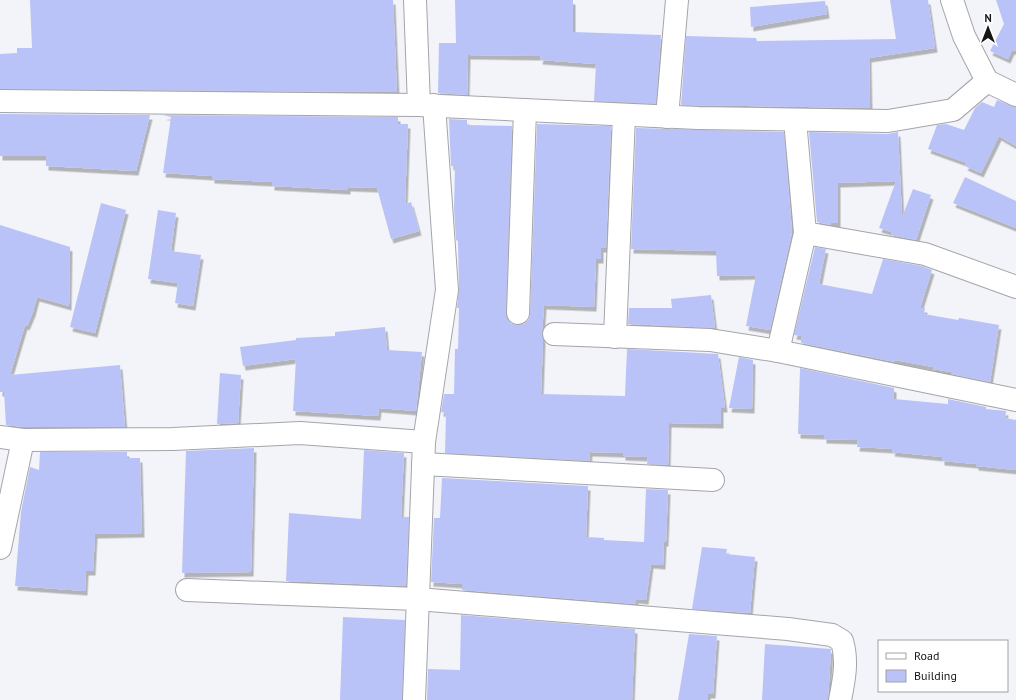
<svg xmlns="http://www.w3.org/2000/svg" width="1016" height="700" viewBox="0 0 1016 700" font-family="'PT Sans',sans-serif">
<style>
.building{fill:#bac3f8;filter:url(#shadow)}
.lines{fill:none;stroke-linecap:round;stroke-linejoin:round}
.minor-casing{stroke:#a4a5aa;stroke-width:24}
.minor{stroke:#fff;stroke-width:22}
</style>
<defs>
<filter id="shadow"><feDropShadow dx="2.5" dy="4.5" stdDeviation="0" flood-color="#0004"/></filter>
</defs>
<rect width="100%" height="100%" fill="#f2f4f9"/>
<g class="building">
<path d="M 30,0 L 393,0 L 397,92 L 0,89 L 0,54 L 17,53 L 17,48 L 32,48 Z"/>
<path d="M 455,0 L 573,0 L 573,32 L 661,35 L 656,104 L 594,101 L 596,64 L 540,60 L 541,56 L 468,55 L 467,95 L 438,93 L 439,43 L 456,43 Z"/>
<path d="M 890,0 L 928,0 L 935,48 L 869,58 L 870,108 L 681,105 L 686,36 L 756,38 L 757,41 L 896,39 Z"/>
<path d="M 996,0 L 1016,0 L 1016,51 L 1012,50 L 1008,59 L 990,51 L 1004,24 Z"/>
<path d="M 825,1 L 827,14 L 751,27 L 750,7 Z"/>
<path d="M 997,100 L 1016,107 L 1016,146 L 999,136 L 981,173 L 965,166 L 967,163 L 928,149 L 937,125 L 946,124 L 964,130 L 975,108 L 982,102 L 994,107 Z"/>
<path d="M 0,114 L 150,115 L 136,171 L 46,166 L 46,156 L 0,156 Z"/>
<path d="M 163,115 L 398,117 L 398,124 L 408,124 L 405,204 L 411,202 L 419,231 L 391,239 L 377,188 L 348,187 L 348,190 L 272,186 L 272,182 L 212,179 L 212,176 L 163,173 L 171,117 Z"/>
<path d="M 449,119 L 467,120 L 467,125 L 512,126 L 506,313 L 507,319 L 512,324 L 517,325 L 524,324 L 529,319 L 530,313 L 537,124 L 611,126 L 606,248 L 601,248 L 601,259 L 596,259 L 594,307 L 544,305 L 542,334 L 543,340 L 541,394 L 625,396 L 627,349 L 718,354 L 725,408 L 721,408 L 721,424 L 669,423 L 668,465 L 647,464 L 648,457 L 623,456 L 623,453 L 590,452 L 589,461 L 445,453 L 446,413 L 441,412 L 444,394 L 454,394 L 455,349 L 458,349 L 459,308 L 457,308 L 459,289 L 458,241 L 456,240 L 454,209 L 455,166 L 451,166 Z"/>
<path d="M 636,128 L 784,132 L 792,232 L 770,330 L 746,326 L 756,275 L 717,276 L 716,251 L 631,249 Z"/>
<path d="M 809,132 L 888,134 L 898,132 L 902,217 L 913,189 L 931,195 L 916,240 L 891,235 L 892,232 L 879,228 L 896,181 L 838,183 L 838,223 L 831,223 L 830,225 L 817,222 Z"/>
<path d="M 965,177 L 1016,201 L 1016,228 L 953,203 Z"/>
<path d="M 101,203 L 126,210 L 95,333 L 70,327 Z"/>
<path d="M 158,210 L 176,213 L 171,251 L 201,255 L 193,306 L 175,303 L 178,283 L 148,279 Z"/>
<path d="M 0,225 L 70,247 L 69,306 L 37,297 L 33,312 L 27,326 L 25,325 L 10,375 L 120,365 L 125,427 L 24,427 L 6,425 L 4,392 L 0,392 Z"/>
<path d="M 815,247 L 826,249 L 819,284 L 851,290 L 872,294 L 883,259 L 922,266 L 932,270 L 920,308 L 925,308 L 924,314 L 958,320 L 959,318 L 999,325 L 990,382 L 951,374 L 951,372 L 933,369 L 933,367 L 895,360 L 895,362 L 801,343 L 801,336 L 794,335 Z"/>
<path d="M 711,295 L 715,328 L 628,324 L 629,308 L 672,308 L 671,299 Z"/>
<path d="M 385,327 L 387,350 L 422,352 L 416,411 L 379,408 L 378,416 L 293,411 L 296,359 L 243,366 L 240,347 L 296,340 L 296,338 L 335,336 L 335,332 Z"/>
<path d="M 739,357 L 753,360 L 752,409 L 729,408 Z"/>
<path d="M 800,368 L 894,388 L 894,399 L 948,404 L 948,399 L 986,407 L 986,409 L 1006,411 L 1005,418 L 1016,420 L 1016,470 L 976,466 L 976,464 L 942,461 L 942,457 L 892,452 L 893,449 L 857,447 L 858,440 L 824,439 L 824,435 L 798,434 Z"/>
<path d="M 220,373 L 241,375 L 238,423 L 217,424 Z"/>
<path d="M 254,448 L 251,572 L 182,573 L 186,451 Z"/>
<path d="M 364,450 L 404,453 L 401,517 L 409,517 L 406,586 L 286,581 L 289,513 L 361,519 Z"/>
<path d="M 40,452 L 127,452 L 127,458 L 140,458 L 142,533 L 95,534 L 93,571 L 86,571 L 85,591 L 15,586 L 21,512 L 30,467 L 39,470 Z"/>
<path d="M 442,478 L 588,486 L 586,537 L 604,538 L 604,540 L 644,542 L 646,489 L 668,490 L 666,542 L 664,542 L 663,565 L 651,564 L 646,600 L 636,599 L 636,604 L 462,590 L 462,584 L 431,582 L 434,518 L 440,518 Z"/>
<path d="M 702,547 L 727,549 L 726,554 L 755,557 L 750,613 L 692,609 Z"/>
<path d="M 461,615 L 635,629 L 632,700 L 427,700 L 428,669 L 460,670 Z"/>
<path d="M 343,617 L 405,620 L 402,700 L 340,700 Z"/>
<path d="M 689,634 L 717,636 L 713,694 L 708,694 L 708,700 L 678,700 Z"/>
<path d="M 765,644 L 831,649 L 828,700 L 762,700 Z"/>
</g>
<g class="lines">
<defs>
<g id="minor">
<path d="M 415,0 L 419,105"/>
<path d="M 952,0 L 964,36 L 987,81 L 1016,95"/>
<path d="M 0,101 L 419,105 L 698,118 L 888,121 L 953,110 L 987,81"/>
<path d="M 667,117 L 677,0"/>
<path d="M 795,120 L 805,233 L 925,254 L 1016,287"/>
<path d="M 518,313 L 525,110"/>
<path d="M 554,334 L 710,340 L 778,351 L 1016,400"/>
<path d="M 615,337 L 624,115"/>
<path d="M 778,351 L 805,233"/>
<path d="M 0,437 L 23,440 L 173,439 L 300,433 L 424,442"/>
<path d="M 423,464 L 713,480"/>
<path d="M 0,548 L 23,440"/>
<path d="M 187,590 L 417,599 L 788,629 L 832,635 L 842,641 C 848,661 844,680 840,700"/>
<path d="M 414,700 L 424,442 L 447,290 L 434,105"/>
</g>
</defs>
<use href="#minor" class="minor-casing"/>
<use href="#minor" class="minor"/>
</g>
<rect x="878" y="640" width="130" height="52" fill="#ffffff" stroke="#a1a1a2"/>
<rect x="886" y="653" width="20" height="6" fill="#ffffff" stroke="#a1a1a2"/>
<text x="914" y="660" font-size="12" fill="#151517">Road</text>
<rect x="886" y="670" width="20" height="12" fill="#bac3f8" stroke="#a1a1a2"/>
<text x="914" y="680" font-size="12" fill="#151517">Building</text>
<g transform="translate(988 28)" stroke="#ffffff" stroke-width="3" paint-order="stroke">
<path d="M0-3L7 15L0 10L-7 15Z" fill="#151517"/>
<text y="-6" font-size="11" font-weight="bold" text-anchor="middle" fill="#151517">N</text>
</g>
</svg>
